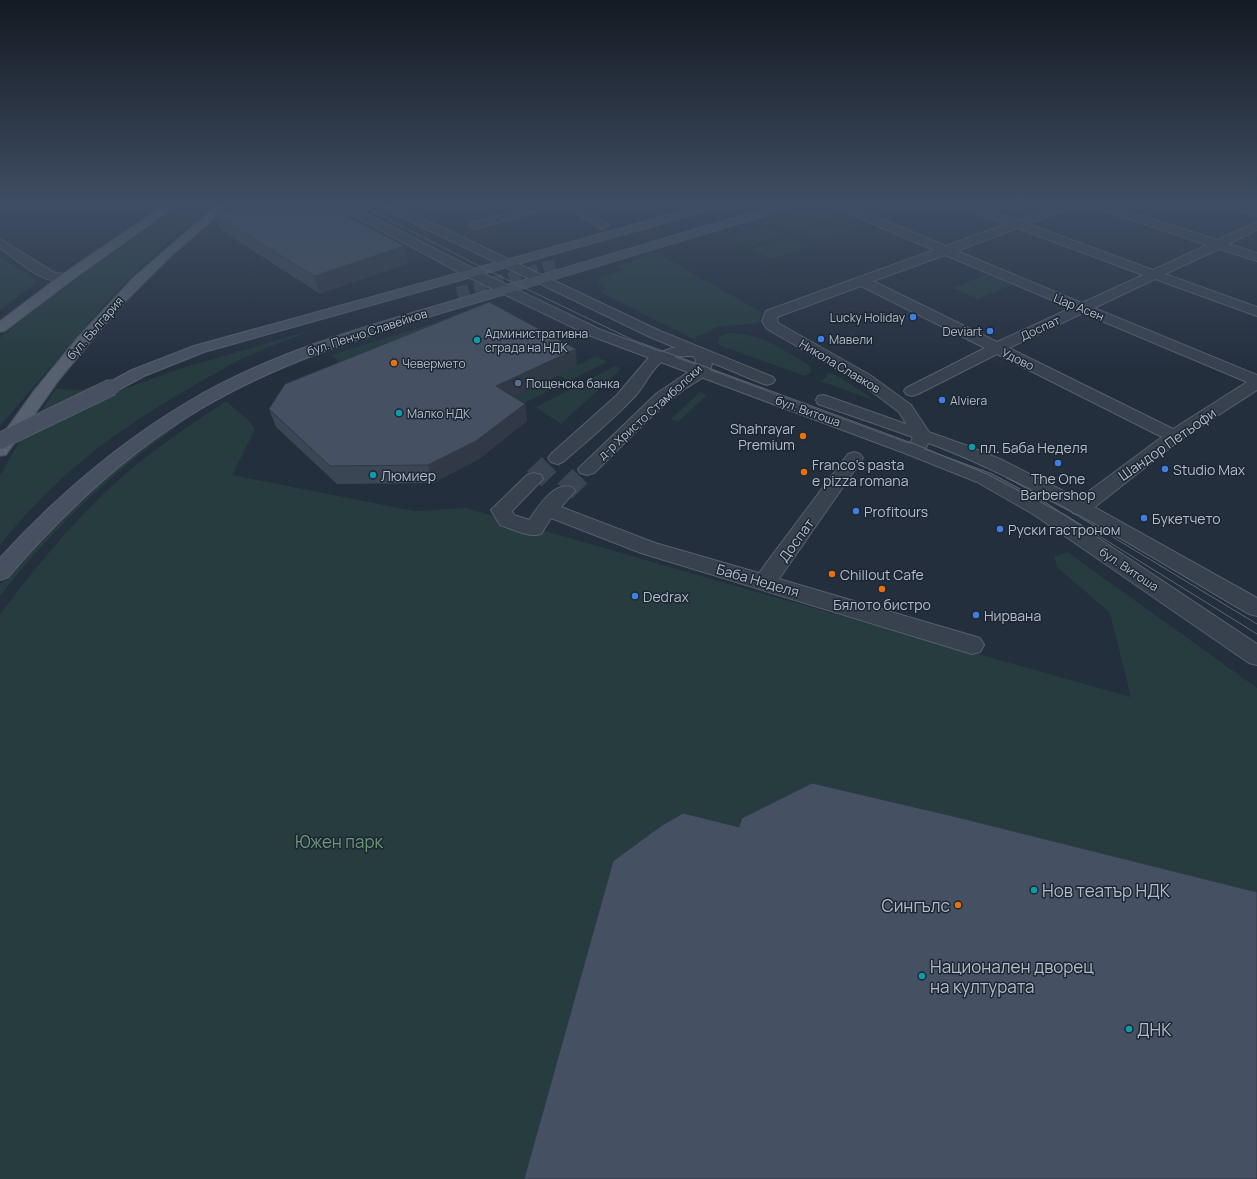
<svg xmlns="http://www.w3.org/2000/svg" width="1257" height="1179" viewBox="0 0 1257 1179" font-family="Manrope,sans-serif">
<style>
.green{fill:#263c3f}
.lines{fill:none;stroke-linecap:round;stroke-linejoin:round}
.minor-tunnel-far1{stroke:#3a4453;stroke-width:16;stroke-dasharray:16 8;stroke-linecap:butt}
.minor-tunnel{stroke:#3a4453;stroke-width:21;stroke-dasharray:21 10;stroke-linecap:butt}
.secondary-tunnel{stroke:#3a4453;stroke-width:12;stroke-dasharray:12 6;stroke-linecap:butt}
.minor-casing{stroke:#565f6c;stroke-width:2}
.tertiary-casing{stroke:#565f6c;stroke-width:2}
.secondary-casing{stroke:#565f6c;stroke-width:2}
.primary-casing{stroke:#414a57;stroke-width:2}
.minor{fill:#38414e;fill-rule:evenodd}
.tertiary{fill:#38414e;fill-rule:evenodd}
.secondary{fill:#465061;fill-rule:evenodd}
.primary{fill:#56606e;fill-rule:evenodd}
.tram{stroke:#5a6575;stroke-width:1}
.secondary-bridge-casing{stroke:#565f6c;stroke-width:18;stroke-linecap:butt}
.secondary-bridge{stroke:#465061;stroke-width:16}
.wall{fill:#3b4654}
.shaded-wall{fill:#303945}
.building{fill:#455162;stroke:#303945}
.shop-dot{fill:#3f7fe0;stroke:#1d2633;stroke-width:1.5}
.culture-dot{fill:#0f9aa8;stroke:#1d2633;stroke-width:1.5}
.food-dot{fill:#e8710a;stroke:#1d2633;stroke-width:1.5}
.service-dot{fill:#5c6f8a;stroke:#1d2633;stroke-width:1.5}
.labels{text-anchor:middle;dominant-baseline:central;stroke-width:3;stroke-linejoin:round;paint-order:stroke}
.far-street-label{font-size:12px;fill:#b4bcc9;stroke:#1d2633}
.far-poi-label{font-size:12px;fill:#b4bcc9;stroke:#1d2633;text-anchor:start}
.poi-label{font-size:14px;fill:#b4bcc9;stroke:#1d2633;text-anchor:start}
.street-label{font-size:14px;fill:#b4bcc9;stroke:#1d2633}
.near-park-label{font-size:17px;fill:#6b9a76;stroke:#1d2633}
.near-poi-label{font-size:17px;fill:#b4bcc9;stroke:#1d2633;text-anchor:start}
</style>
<rect width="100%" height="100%" fill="#242f3e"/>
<g class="green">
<path d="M 183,204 L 216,204 L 169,241 L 109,299 L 0,426 L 0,338 L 48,299 Z"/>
<path d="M 815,207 L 840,217 L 792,232 L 768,221 Z"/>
<path d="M 839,219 L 859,228 L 815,242 L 795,233 Z"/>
<path d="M 766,227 L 784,235 L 747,247 L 729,238 Z"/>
<path d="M 788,237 L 808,247 L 772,259 L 751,249 Z"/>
<path d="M 654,251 L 761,312 L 759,323 L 717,327 L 693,339 L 600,292 L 607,289 L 599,285 L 599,278 L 623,271 L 617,266 L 633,261 Z"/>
<path d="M 0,257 L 35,279 L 36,283 L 0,310 Z"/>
<path d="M 987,274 L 1012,285 L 978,299 L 953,288 Z"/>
<path d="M 422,318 L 425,320 L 292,363 L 299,357 Z"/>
<path d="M 431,324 L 437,328 L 343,365 L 331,355 Z"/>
<path d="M 312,330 C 291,339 270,346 250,355 C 225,367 201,381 178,395 C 106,437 52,480 0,545 L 0,476 L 14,451 L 56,389 L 81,390 L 103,382 L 118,391 L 179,369 Z"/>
<path d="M 730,333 C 762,334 783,350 809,365 L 812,370 L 810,373 L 805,376 L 719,345 L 718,342 L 720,336 Z"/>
<path d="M 596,356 L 607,362 L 569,381 L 558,375 Z"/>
<path d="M 615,366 L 621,369 L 561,424 L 536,407 Z"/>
<path d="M 828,373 L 836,375 L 876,401 L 820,381 L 826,378 Z"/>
<path d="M 550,379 L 560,385 L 519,406 L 509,399 Z"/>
<path d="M 700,392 L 707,395 L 678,422 L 671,419 Z"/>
<path d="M 226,401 L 248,420 L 255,429 L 232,475 L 414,511 L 466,508 L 746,589 L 1131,697 L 1110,613 L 1057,567 L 1054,557 L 1067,552 L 1257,688 L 1257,1179 L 0,1179 L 0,614 C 35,569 70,524 112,486 C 146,454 187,427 226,401 Z"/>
<path d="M 202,405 L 203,408 C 121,464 61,518 0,596 C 0,593 0,589 0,586 C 4,577 24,557 32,549 C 84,492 139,448 202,405 Z"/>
</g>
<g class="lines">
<path class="minor-tunnel-far1" d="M 555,459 L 557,458"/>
<g class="minor-tunnel">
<path d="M 534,479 L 556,458"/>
<path d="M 565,491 L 587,469"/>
</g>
<path class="secondary-tunnel" d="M 457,293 L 555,265"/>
<defs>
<g id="minor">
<path d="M 542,204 L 573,204 L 609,225 L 603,229 L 599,227 L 560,205 L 475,229 L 469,225 L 471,223 Z"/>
<path d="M 676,204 L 691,204 L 702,211 L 700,213 L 692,213 Z"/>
<path d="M 829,204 L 845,204 L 946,246 L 1006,224 L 958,206 L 956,204 L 972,204 L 1017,220 L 1063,204 L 1079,204 L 1077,206 L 1028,224 L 1153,270 L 1207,245 L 1091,206 L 1089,204 L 1106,204 L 1217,240 L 1257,222 L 1257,230 L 1229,244 L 1257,253 L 1257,261 L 1219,249 L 1165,274 L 1257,307 L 1257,316 L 1155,279 L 1094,308 L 1257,375 L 1257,390 L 1180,440 L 1087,513 L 1080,514 L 1073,513 L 1070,508 L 1073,503 L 1162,437 L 997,354 L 918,394 L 912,396 L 906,394 L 904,391 L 906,388 L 985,348 L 861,286 L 777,317 L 778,323 L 870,375 L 911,405 L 931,435 C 929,448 919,457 907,454 L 904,450 L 912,440 L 913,435 L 899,412 L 858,381 L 767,329 L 762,321 L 766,311 L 934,250 L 831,206 ZM 1017,228 L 1143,275 L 1082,303 L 957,251 ZM 945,255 L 1071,308 L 997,342 L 873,281 ZM 1083,313 L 1247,382 L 1173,429 L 1009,348 Z"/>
<path d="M 1220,204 L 1238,204 L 1257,209 L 1257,216 L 1222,206 Z"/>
<path d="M 0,239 L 55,273 L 71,275 L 73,278 L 71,281 C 45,287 20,262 0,248 Z"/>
<path d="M 694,346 C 702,348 716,356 711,367 C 708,376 694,383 686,388 C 652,413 624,444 594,473 L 587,475 L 580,473 L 578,469 L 656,394 L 694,368 L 696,360 L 693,356 C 683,356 672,356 663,361 C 651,369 646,384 636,395 C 614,419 588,440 563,462 L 557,464 L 551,462 L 548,458 L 551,454 L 617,395 L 651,355 L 673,348 Z"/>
<path d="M 854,452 L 860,454 L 863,458 L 779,579 L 980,638 L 984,645 L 980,652 L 972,654 L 641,553 L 551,518 L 541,534 C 528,538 513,529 500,525 L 491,510 L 527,475 L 534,473 L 541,475 L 543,479 L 512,511 L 514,515 L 529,520 C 539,506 553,482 572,487 L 575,491 L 561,507 L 655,543 L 759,573 L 848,454 Z"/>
</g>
<g id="tertiary">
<path d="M 332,204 L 347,204 L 476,270 L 601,330 L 991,474 L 1047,504 L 1257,644 L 1257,665 L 1249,663 L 1033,514 L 977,482 L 907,454 L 591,336 L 466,276 Z"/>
<path d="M 377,204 L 392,204 L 660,331 L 773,377 L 775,380 L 773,383 L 767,385 L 761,383 L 650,337 L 379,206 Z"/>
<path d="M 824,395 L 968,446 L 1002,460 L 1087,503 L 1257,598 L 1257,616 L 1249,614 C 1163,564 1078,510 988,468 C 933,442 875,424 818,404 L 816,400 L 818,396 Z"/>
</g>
<g id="secondary">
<path d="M 709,204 L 727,204 L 725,206 L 204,352 L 144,376 L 118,390 L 112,392 L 106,390 L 104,387 L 106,384 L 132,370 L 194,346 Z"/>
<path d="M 781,204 L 799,204 L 797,206 C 693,238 589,269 485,300 C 388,329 290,356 202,408 C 127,452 64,512 8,577 L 0,580 L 0,558 C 55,498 117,444 188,402 C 275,350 374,324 470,296 C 574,265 677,235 781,204 Z"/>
</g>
<g id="primary">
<path d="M 166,204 L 179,204 L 71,281 L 5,331 L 0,332 L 0,321 L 61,275 Z"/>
<path d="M 218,204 L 231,204 L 171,256 L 117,310 L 59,380 L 6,455 L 0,456 L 0,438 L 33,392 L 77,338 L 134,277 Z"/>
<path d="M 380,204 L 393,204 L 397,208 L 391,211 L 387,210 Z"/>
</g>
</defs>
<use href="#minor" class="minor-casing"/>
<use href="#tertiary" class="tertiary-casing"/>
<use href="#secondary" class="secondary-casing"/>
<use href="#primary" class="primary-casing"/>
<use href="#minor" class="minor"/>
<use href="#tertiary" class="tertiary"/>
<use href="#secondary" class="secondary"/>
<use href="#primary" class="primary"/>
<g class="tram">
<path d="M 359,204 L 485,269 L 633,340 L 917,445 L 987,474 L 1067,516 L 1257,634"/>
<path d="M 1007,478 L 1073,513 L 1257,624"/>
</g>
<defs>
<path id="secondary-bridge" d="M 0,441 L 112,387"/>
</defs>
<use href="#secondary-bridge" class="secondary-bridge-casing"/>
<use href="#secondary-bridge" class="secondary-bridge"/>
</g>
<g class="wall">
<path d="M 214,214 L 404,246 L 408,263 L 320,294 L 221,230 Z"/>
<path d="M 577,366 L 513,397 L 525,404 L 527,421 L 479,459 L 433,483 L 337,484 L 276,427 L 269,409 Z"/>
</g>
<g class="shaded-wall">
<path d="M 404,246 L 408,263 L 320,294 L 314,276 Z"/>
<path d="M 576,349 L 577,366 L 499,404 L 496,386 Z"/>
<path d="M 525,404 L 527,421 L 479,459 L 433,483 L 428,465 Z"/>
</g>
<g class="building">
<path d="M 240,204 L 324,204 L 404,246 L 314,276 L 214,214 L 238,208 Z"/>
<path d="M 489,302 L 576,349 L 496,386 L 525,404 L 476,441 L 428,465 L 330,466 L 269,409 L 285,384 Z"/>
<path d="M 812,783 L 961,818 L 1257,892 L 1257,1179 L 524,1179 L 613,861 L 661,826 L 683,813 L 739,827 L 742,818 Z"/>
</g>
<linearGradient id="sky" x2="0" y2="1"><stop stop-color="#141a22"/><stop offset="0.55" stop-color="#3f4d63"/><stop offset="1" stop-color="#3f4d63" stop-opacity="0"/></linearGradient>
<rect width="1257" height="369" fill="url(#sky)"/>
<g class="shop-dot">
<circle cx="913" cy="317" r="4"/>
<circle cx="990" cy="331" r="4"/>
<circle cx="821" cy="339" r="4"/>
<circle cx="942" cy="400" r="4"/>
<circle cx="1058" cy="463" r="4"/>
<circle cx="1165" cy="469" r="4"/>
<circle cx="856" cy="511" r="4"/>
<circle cx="1144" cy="518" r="4"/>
<circle cx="1000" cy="529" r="4"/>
<circle cx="635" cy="596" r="4"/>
<circle cx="976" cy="615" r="4"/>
</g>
<g class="culture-dot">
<circle cx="477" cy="340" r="4"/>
<circle cx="399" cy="413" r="4"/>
<circle cx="972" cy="447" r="4"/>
<circle cx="373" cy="475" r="4"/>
<circle cx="1034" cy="890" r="4"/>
<circle cx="922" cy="976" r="4"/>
<circle cx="1129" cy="1029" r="4"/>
</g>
<g class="food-dot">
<circle cx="394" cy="363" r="4"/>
<circle cx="803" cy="436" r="4"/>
<circle cx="804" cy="472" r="4"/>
<circle cx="832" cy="574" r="4"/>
<circle cx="882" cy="589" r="4"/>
<circle cx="958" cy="905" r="4"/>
</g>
<circle class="service-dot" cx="518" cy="383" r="4"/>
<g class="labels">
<g class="far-street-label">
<text transform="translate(1079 307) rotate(22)">Цар Асен</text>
<text transform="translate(95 328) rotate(-49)">бул. България</text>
<text transform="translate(1040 328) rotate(-25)">Доспат</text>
<text transform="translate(367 332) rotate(-18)">бул. Пенчо Славейков</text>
<text transform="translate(1018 359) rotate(26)">Удово</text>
<text transform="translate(840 366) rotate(31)">Никола Славков</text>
<text transform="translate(808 411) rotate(20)">бул. Витоша</text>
<text transform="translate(650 412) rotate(-42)">д-р Христо Стамболски</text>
<text transform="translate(1129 569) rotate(34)">бул. Витоша</text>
</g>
<g class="far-poi-label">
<text x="905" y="317" text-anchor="end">Lucky Holiday</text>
<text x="982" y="331" text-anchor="end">Deviart</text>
<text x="485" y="333">Административна<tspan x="485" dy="14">сграда на НДК</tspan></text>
<text x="829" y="339">Мавели</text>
<text x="402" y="363">Чевермето</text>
<text x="526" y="383">Пощенска банка</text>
<text x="950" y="400">Alviera</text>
<text x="407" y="413">Малко НДК</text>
</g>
<g class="poi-label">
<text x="795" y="428" text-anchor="end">Shahrayar<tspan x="795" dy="16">Premium</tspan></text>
<text x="980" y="447">пл. Баба Неделя</text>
<text x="812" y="464">Franco's pasta<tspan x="812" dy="16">e pizza romana</tspan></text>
<text x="1173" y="469">Studio Max</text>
<text x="381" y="475">Люмиер</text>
<text x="1058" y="478" text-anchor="middle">The One<tspan x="1058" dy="16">Barbershop</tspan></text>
<text x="864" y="511">Profitours</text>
<text x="1152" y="518">Букетчето</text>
<text x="1008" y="529">Руски гастроном</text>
<text x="840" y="574">Chillout Cafe</text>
<text x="643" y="596">Dedrax</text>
<text x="882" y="604" text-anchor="middle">Бялото бистро</text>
<text x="984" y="615">Нирвана</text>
</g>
<g class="street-label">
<text transform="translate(1167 444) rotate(-35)">Шандор Петьофи</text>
<text transform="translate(796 540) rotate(-54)">Доспат</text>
<text transform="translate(758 580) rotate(16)">Баба Неделя</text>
</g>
<g class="near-park-label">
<text x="339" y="841">Южен парк</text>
</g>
<g class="near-poi-label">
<text x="1042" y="890">Нов театър НДК</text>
<text x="950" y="905" text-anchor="end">Сингълс</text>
<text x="930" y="966">Национален дворец<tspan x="930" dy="20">на културата</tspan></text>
<text x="1137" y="1029">ДНК</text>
</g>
</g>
</svg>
